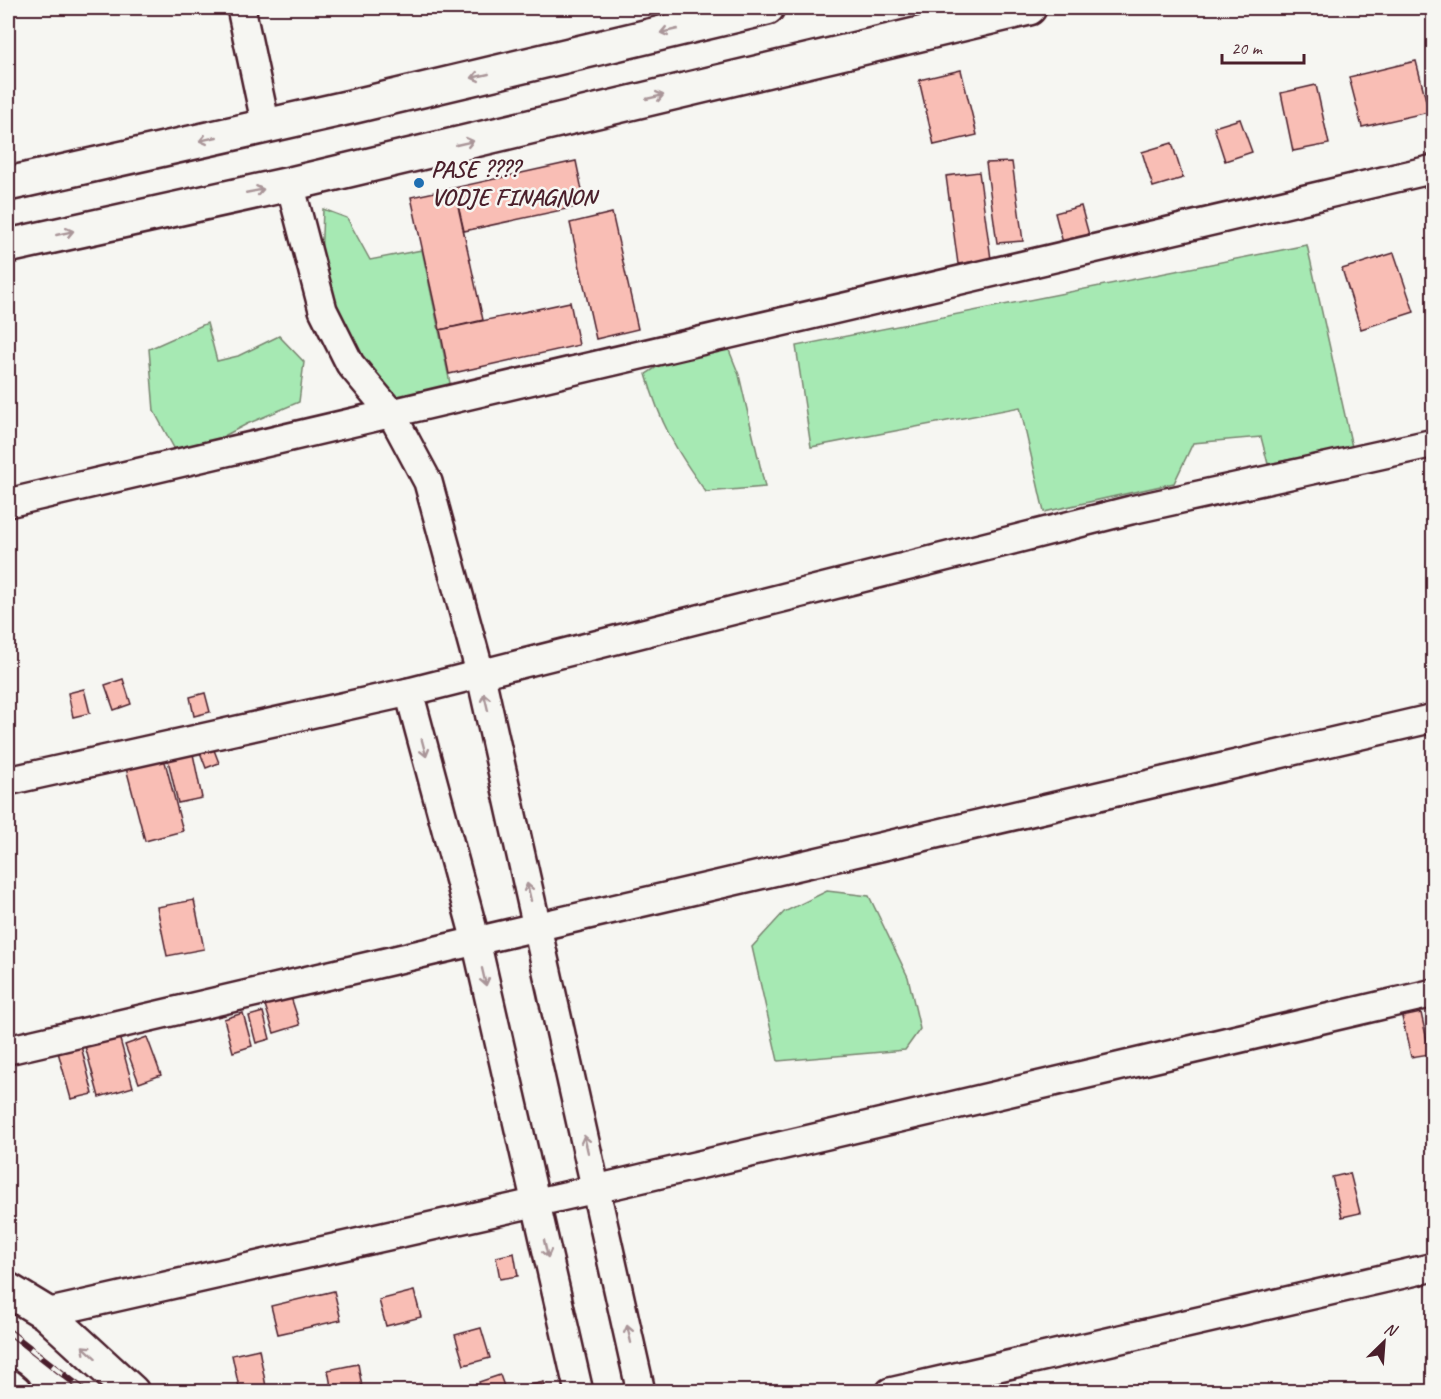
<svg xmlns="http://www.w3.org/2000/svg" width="1441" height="1399" viewBox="0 0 1441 1399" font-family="Caveat,sans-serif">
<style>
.green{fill:#a6e9b3;stroke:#78846f;stroke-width:1.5}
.building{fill:#f9beb5;stroke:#4a1f2b;stroke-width:1.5}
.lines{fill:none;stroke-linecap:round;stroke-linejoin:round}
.street-casing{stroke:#4a1f2b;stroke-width:32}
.secondary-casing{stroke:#4a1f2b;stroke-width:38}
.street{stroke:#f6f6f2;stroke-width:27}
.secondary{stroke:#f6f6f2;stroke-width:33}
.rail-casing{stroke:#4a1f2b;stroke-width:7}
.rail{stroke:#f6f6f2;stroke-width:4.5;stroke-dasharray:14;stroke-linecap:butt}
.oneway{stroke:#a99598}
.poi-dot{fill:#1f6fb2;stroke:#f6f6f2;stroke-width:2}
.labels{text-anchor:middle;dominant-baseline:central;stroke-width:5;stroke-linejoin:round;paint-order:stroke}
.poi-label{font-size:24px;font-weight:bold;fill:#4a1f2b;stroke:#f6f6f2;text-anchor:start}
</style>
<rect width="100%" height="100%" fill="#f6f6f2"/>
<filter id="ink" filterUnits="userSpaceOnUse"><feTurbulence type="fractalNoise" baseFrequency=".0167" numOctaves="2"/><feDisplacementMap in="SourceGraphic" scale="12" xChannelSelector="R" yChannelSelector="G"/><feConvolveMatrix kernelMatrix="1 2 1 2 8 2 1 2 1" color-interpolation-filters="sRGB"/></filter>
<g filter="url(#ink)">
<g class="green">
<path d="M 323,209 L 347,218 L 370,260 L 422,250 L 450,383 L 425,410 L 384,402 L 357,373 L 321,262 Z"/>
<path d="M 1307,245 L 1352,447 L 1268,464 L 1261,437 L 1193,443 L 1174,483 L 1044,512 L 1020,407 L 811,447 L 796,346 Z"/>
<path d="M 207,323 L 217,361 L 238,356 L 279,336 L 304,362 L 299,402 L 247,424 L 180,459 L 154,411 L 149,349 Z"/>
<path d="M 704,336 L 727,345 L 739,375 L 765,487 L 706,492 C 676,451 660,423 646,374 Z"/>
<path d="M 827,891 L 869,896 L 908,977 L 920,1029 L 905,1050 L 778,1061 L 752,947 L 784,912 Z"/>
</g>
<g class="building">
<path d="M 1416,61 L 1429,112 L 1362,127 L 1349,77 Z"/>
<path d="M 961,70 L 977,135 L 934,145 L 919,80 Z"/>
<path d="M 1316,85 L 1329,144 L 1293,151 L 1281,93 Z"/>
<path d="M 1240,119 L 1252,152 L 1225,161 L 1214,127 Z"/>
<path d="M 1172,143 L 1183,178 L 1153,187 L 1142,152 Z"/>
<path d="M 576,161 L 585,205 L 464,231 L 454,188 Z"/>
<path d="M 1012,162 L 1023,241 L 997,243 L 986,163 Z"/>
<path d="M 979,172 L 991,259 L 958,264 L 946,176 Z"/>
<path d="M 454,188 L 483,320 L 440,330 L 411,197 Z"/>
<path d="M 1081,206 L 1089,235 L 1063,243 L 1055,213 Z"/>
<path d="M 612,213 L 638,329 L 596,339 L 570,223 Z"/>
<path d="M 1394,253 L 1414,312 L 1361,329 L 1342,269 Z"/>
<path d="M 570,302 L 579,345 L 449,374 L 440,330 Z"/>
<path d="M 123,679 L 131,704 L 114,710 L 105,685 Z"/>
<path d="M 84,689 L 90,713 L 73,717 L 68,693 Z"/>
<path d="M 205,693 L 210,712 L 194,716 L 190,697 Z"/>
<path d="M 211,742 L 219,763 L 206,768 L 198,747 Z"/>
<path d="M 163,754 L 183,831 L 145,841 L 125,764 Z"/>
<path d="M 193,754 L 202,798 L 178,803 L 168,760 Z"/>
<path d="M 194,900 L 204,949 L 167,956 L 157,907 Z"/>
<path d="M 290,994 L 300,1025 L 274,1033 L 264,1002 Z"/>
<path d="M 263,1012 L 270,1039 L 256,1043 L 249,1016 Z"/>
<path d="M 243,1013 L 252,1046 L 233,1052 L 224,1019 Z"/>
<path d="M 1421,1013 L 1430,1054 L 1411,1057 L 1402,1017 Z"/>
<path d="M 119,1036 L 133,1087 L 99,1097 L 85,1046 Z"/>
<path d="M 147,1037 L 161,1075 L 139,1083 L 125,1045 Z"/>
<path d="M 81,1046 L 93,1094 L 71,1099 L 58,1052 Z"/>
<path d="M 1350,1173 L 1360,1213 L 1342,1217 L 1332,1177 Z"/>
<path d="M 514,1253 L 518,1276 L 500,1279 L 496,1257 Z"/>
<path d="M 334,1291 L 341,1320 L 278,1334 L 271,1306 Z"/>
<path d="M 414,1291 L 421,1317 L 386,1326 L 379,1300 Z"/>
<path d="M 481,1328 L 490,1358 L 464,1365 L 455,1335 Z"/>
<path d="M 259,1349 L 267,1392 L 240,1392 L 232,1355 Z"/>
<path d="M 358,1364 L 362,1387 L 332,1392 L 328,1370 Z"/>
<path d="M 500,1375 L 506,1392 L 482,1392 L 479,1382 Z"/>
<path d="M 544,1382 L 546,1392 L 523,1392 L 522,1387 Z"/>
</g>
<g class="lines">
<defs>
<g id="street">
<path d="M 241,8 L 266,126"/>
<path d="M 290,184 L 323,310 L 350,364 L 391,413 L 428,482 L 480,672 L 641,1392"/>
<path d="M 8,503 L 1434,169"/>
<path d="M 409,692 L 476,941 L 579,1392"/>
<path d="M 8,781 L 409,692 L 1131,510 L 1434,443"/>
<path d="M 8,1050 L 1434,718"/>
<path d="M 46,1313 L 596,1189 L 1434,993"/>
<path d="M 890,1392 L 1434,1267"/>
</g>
<g id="secondary">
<path d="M 8,184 L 355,106 L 767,8"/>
<path d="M 8,246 L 290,184 L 1029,8"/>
<path d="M 8,1290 L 46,1313 L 132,1392"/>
<path d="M 8,1386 L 15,1392"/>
</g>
</defs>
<use href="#street" class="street-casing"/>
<use href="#secondary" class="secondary-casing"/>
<use href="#street" class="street"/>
<use href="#secondary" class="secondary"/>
<defs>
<path id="rail" d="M 8,1331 L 86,1392"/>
</defs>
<use href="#rail" class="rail-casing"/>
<use href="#rail" class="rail"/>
</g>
<defs><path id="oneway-shaft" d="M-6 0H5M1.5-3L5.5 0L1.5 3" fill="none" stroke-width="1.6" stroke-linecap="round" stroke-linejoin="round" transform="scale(1.5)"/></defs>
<g class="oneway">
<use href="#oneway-shaft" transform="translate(669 31) rotate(167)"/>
<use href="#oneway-shaft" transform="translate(480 76) rotate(167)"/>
<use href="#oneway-shaft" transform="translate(655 97) rotate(-13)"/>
<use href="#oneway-shaft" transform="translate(208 139) rotate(167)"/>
<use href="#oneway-shaft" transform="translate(465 143) rotate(-13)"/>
<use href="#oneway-shaft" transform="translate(255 191) rotate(-11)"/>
<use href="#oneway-shaft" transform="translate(65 233) rotate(-13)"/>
<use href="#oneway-shaft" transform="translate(486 702) rotate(-103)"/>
<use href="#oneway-shaft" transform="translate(424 748) rotate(75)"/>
<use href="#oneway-shaft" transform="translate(529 892) rotate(-103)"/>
<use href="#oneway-shaft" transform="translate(484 977) rotate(77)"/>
<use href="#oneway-shaft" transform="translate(586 1144) rotate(-103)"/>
<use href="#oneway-shaft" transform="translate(546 1249) rotate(77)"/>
<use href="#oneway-shaft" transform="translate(629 1334) rotate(-103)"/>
<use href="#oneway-shaft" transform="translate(89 1352) rotate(-138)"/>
</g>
</g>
<circle class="poi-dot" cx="419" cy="183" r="6"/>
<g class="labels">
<g class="poi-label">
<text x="431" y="169">PASE ????<tspan x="431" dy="28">VODJE FINAGNON</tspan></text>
</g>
</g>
<rect width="1441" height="1399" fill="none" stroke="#f6f6f2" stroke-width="30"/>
<rect x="15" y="15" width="1411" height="1369" fill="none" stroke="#4a1f2b" stroke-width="2" filter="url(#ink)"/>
<g transform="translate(1384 1342) rotate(25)" stroke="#f6f6f2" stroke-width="4.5" paint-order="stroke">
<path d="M0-4.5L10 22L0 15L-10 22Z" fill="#4a1f2b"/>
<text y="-9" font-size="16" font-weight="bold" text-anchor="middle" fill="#4a1f2b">N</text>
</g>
<path d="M1222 54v9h82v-9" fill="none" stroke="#4a1f2b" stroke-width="3"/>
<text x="1231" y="54" font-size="18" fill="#4a1f2b" stroke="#f6f6f2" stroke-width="4.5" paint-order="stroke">20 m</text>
</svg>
